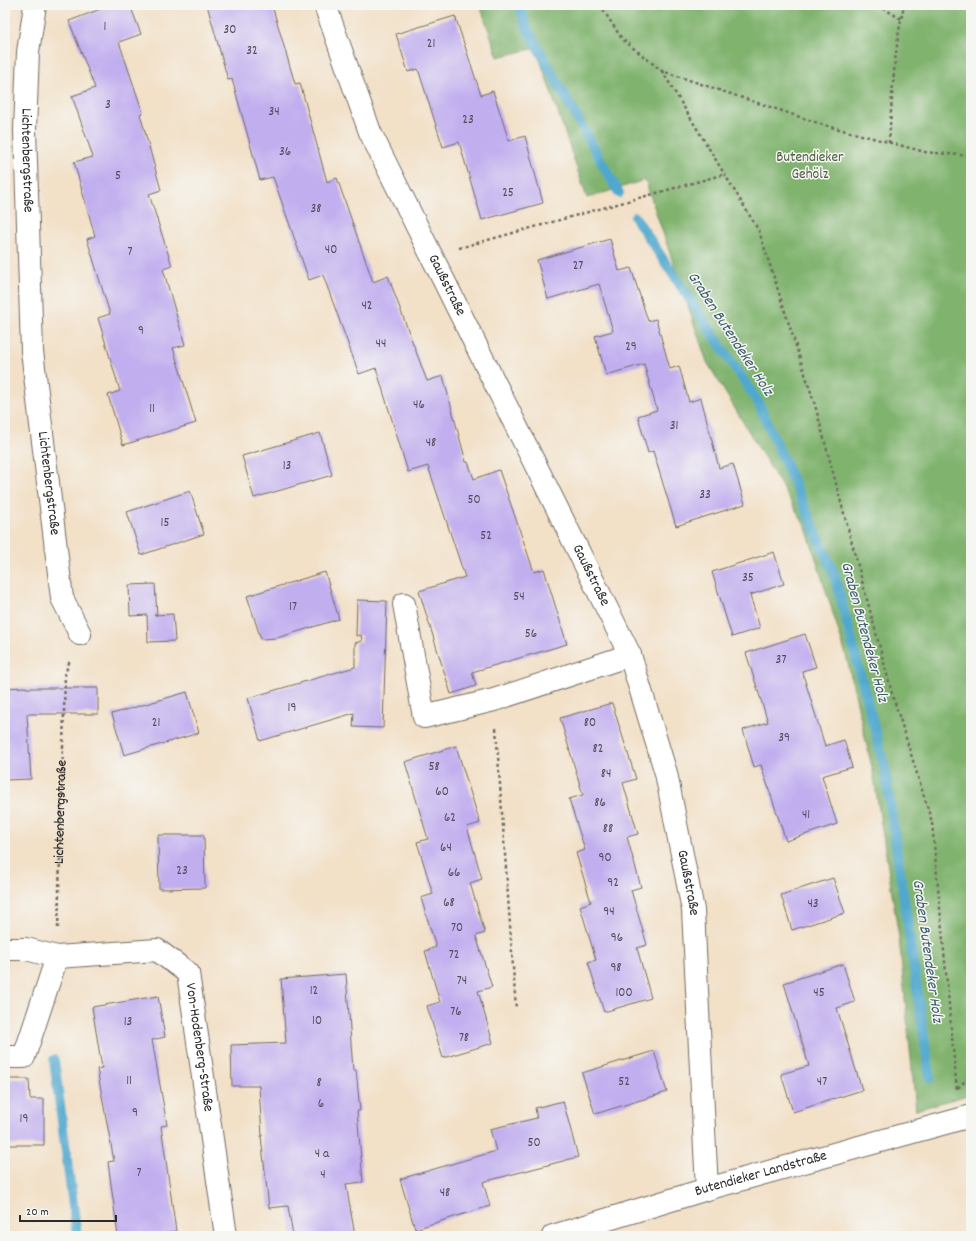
<svg xmlns="http://www.w3.org/2000/svg" width="976" height="1241" viewBox="0 0 976 1241" font-family="Dekko,sans-serif">
<style>
.forest{fill:#80b36e;stroke:#566f4c}
.lines{fill:none;stroke-linecap:round;stroke-linejoin:round}
.stream{stroke:#50a8cd;stroke-width:10}
.building{fill:#c1aeef}
.minor-casing{stroke:#716a62;stroke-width:24}
.path{stroke:#716a62;stroke-width:2.5;stroke-dasharray:3 3;stroke-linecap:butt}
.minor{stroke:#fff;stroke-width:22}
.labels{text-anchor:middle;dominant-baseline:central;stroke-width:3;stroke-linejoin:round;paint-order:stroke}
.number-label{font-size:13px;fill:#504c5c}
.park-label{font-size:15px;fill:#4e5d44;stroke:#f6f6f2}
.street-label{font-size:15px;fill:#2b2b2b;stroke:#f6f6f2}
.water-label{font-size:16px;font-style:italic;fill:#3a5d6c;stroke:#f6f6f2}
</style>
<rect width="100%" height="100%" fill="#f6f6f2"/>
<filter id="ink" filterUnits="userSpaceOnUse"><feTurbulence type="fractalNoise" baseFrequency=".025" numOctaves="2"/><feDisplacementMap in="SourceGraphic" scale="8" xChannelSelector="R" yChannelSelector="G"/><feConvolveMatrix kernelMatrix="1 2 1 2 8 2 1 2 1" color-interpolation-filters="sRGB"/></filter>
<filter id="wash" filterUnits="userSpaceOnUse"><feTurbulence type="fractalNoise" baseFrequency=".012" numOctaves="4" result="noise"/><feDisplacementMap in="SourceGraphic" scale="16" xChannelSelector="R" yChannelSelector="G"/><feGaussianBlur stdDeviation="0.9" result="paint"/><feColorMatrix in="noise" values="0 0 0 0 0 0 0 0 0 0 0 0 0 0 0 0 0 1.4 0 .05"/><feComposite in="paint" operator="in"/></filter>
<g filter="url(#wash)">
<rect width="100%" height="100%" fill="#f2e0c7"/>
<path class="forest" d="M 480,5 L 971,5 L 971,1094 L 916,1110 L 899,938 L 873,772 L 846,655 L 806,527 L 707,362 L 645,180 L 587,198 L 536,48 L 498,57 Z"/>
<g class="lines">
<g class="stream">
<path d="M 519,5 L 527,28 L 619,193"/>
<path d="M 635,217 L 758,402 L 834,573 L 885,769 L 930,1078"/>
<path d="M 54,1060 L 77,1236"/>
</g>
</g>
<g id="blocks">
<g class="building">
<path d="M 111,5 L 130,5 L 141,34 L 119,42 L 143,113 L 140,114 L 161,190 L 149,194 L 172,266 L 163,269 L 185,345 L 173,348 L 196,423 L 123,445 L 108,395 L 120,391 L 98,318 L 110,314 L 87,239 L 95,236 L 74,162 L 93,157 L 72,96 L 95,88 L 69,21 Z"/>
<path d="M 207,5 L 272,5 L 295,84 L 300,83 L 327,182 L 337,178 L 373,282 L 388,276 L 427,381 L 443,376 L 466,462 L 468,462 L 474,479 L 499,470 L 534,572 L 544,569 L 567,644 L 472,672 L 476,686 L 451,694 L 419,591 L 465,577 L 428,466 L 408,472 L 376,368 L 359,374 L 323,275 L 309,280 L 273,177 L 260,180 L 232,79 L 228,80 Z"/>
<path d="M 455,16 L 481,95 L 493,91 L 509,141 L 525,136 L 543,203 L 482,220 L 459,142 L 443,147 L 418,69 L 408,72 L 396,34 Z"/>
<path d="M 610,239 L 619,271 L 631,268 L 648,321 L 656,319 L 670,369 L 679,366 L 689,402 L 701,398 L 719,468 L 733,464 L 745,504 L 676,526 L 653,451 L 648,453 L 638,416 L 657,410 L 644,364 L 606,375 L 595,336 L 613,331 L 599,284 L 548,299 L 537,260 Z"/>
<path d="M 320,433 L 332,475 L 254,498 L 242,456 Z"/>
<path d="M 190,491 L 204,534 L 141,555 L 127,512 Z"/>
<path d="M 774,552 L 784,584 L 750,595 L 760,628 L 732,637 L 712,572 Z"/>
<path d="M 325,572 L 339,619 L 277,638 L 261,639 L 247,596 Z"/>
<path d="M 155,584 L 157,615 L 154,615 L 173,614 L 175,641 L 148,642 L 147,615 L 130,616 L 129,585 Z"/>
<path d="M 357,600 L 387,601 L 383,728 L 353,727 L 354,713 L 260,741 L 248,698 L 355,667 L 355,643 L 362,641 L 361,635 L 356,636 Z"/>
<path d="M 805,634 L 816,667 L 802,671 L 825,746 L 844,740 L 852,767 L 822,776 L 837,824 L 786,841 L 761,765 L 754,767 L 743,730 L 768,722 L 746,653 Z"/>
<path d="M 26,687 L 26,688 L 98,688 L 98,714 L 27,714 L 31,779 L 5,780 L 5,688 Z"/>
<path d="M 187,692 L 199,733 L 124,755 L 112,714 Z"/>
<path d="M 612,703 L 636,779 L 623,783 L 638,834 L 627,837 L 641,887 L 631,890 L 647,945 L 637,948 L 651,998 L 604,1012 L 588,962 L 596,960 L 580,906 L 591,902 L 576,853 L 585,850 L 569,799 L 583,795 L 560,718 Z"/>
<path d="M 456,746 L 480,823 L 467,827 L 482,879 L 470,883 L 485,933 L 476,936 L 492,987 L 478,991 L 493,1043 L 443,1058 L 427,1006 L 440,1002 L 425,951 L 436,947 L 421,898 L 433,894 L 417,842 L 428,839 L 405,762 Z"/>
<path d="M 158,835 L 204,835 L 205,888 L 159,889 Z"/>
<path d="M 833,878 L 845,913 L 792,930 L 781,895 Z"/>
<path d="M 843,964 L 855,1002 L 837,1008 L 862,1090 L 793,1112 L 781,1074 L 809,1066 L 784,983 Z"/>
<path d="M 346,974 L 353,1070 L 356,1070 L 358,1090 L 360,1111 L 357,1111 L 363,1182 L 346,1184 L 355,1236 L 293,1236 L 288,1206 L 269,1208 L 261,1136 L 262,1136 L 259,1086 L 232,1086 L 231,1045 L 286,1043 L 281,979 Z"/>
<path d="M 158,996 L 165,1037 L 152,1040 L 167,1125 L 161,1126 L 176,1231 L 149,1236 L 118,1236 L 108,1162 L 114,1161 L 97,1069 L 102,1068 L 92,1007 Z"/>
<path d="M 654,1051 L 667,1092 L 595,1114 L 582,1073 Z"/>
<path d="M 5,1079 L 29,1079 L 30,1099 L 44,1099 L 44,1145 L 7,1145 L 7,1139 L 5,1139 Z"/>
<path d="M 563,1101 L 578,1157 L 483,1182 L 490,1206 L 415,1229 L 400,1179 L 496,1151 L 490,1129 L 537,1118 L 535,1108 Z"/>
</g>
</g>
</g>
<g filter="url(#ink)">
<use href="#blocks" fill-opacity="0" stroke="#716a62" stroke-width="1"/>
<g class="lines">
<defs>
<g id="minor">
<path id="s2" d="M 35,5 L 28,52 L 25,130 L 32,351 L 62,598 L 80,634"/>
<path id="s3" d="M 325,5 L 370,132 L 630,655 L 666,773 L 693,910 L 707,1189"/>
<path d="M 404,604 L 424,717 L 494,700 L 630,655"/>
<path id="s4" d="M 5,949 L 26,949 L 57,957 L 157,950 L 188,973 L 226,1236"/>
<path d="M 5,1057 L 24,1057 L 57,957"/>
<path id="s5" d="M 553,1236 L 707,1189 L 971,1116"/>
</g>
</defs>
<use href="#minor" class="minor-casing"/>
<g class="path">
<path d="M 600,5 L 622,39 L 662,71 L 824,125 L 925,152 L 971,156"/>
<path d="M 878,5 L 901,19"/>
<path d="M 662,71 L 759,231 L 815,405 L 892,693 L 932,822 L 957,1091"/>
<path d="M 889,143 C 892,97 894,50 904,5"/>
<path d="M 459,248 L 725,174"/>
<path d="M 496,728 L 516,1009"/>
<path id="s1" d="M 58,928 L 65,674 L 70,660"/>
<path d="M 958,1088 L 971,1075"/>
</g>
<use href="#minor" class="minor"/>
</g>
</g>
<g class="labels">
<g class="number-label">
<text x="105" y="27">1</text>
<text x="230" y="30">30</text>
<text x="431" y="44">21</text>
<text x="252" y="51">32</text>
<text x="108" y="105">3</text>
<text x="274" y="112">34</text>
<text x="468" y="120">23</text>
<text x="285" y="152">36</text>
<text x="118" y="176">5</text>
<text x="508" y="193">25</text>
<text x="316" y="209">38</text>
<text x="331" y="250">40</text>
<text x="130" y="252">7</text>
<text x="578" y="266">27</text>
<text x="367" y="306">42</text>
<text x="141" y="331">9</text>
<text x="381" y="344">44</text>
<text x="631" y="347">29</text>
<text x="419" y="405">46</text>
<text x="152" y="409">11</text>
<text x="674" y="426">31</text>
<text x="431" y="443">48</text>
<text x="287" y="466">13</text>
<text x="705" y="495">33</text>
<text x="474" y="500">50</text>
<text x="165" y="523">15</text>
<text x="486" y="536">52</text>
<text x="748" y="578">35</text>
<text x="519" y="597">54</text>
<text x="293" y="607">17</text>
<text x="531" y="634">56</text>
<text x="781" y="660">37</text>
<text x="292" y="708">19</text>
<text x="156" y="723">21</text>
<text x="590" y="723">80</text>
<text x="784" y="738">39</text>
<text x="598" y="749">82</text>
<text x="434" y="767">58</text>
<text x="606" y="774">84</text>
<text x="442" y="792">60</text>
<text x="600" y="803">86</text>
<text x="806" y="815">41</text>
<text x="450" y="818">62</text>
<text x="608" y="829">88</text>
<text x="446" y="848">64</text>
<text x="605" y="858">90</text>
<text x="182" y="871">23</text>
<text x="454" y="873">66</text>
<text x="613" y="883">92</text>
<text x="449" y="903">68</text>
<text x="813" y="904">43</text>
<text x="609" y="912">94</text>
<text x="457" y="928">70</text>
<text x="617" y="938">96</text>
<text x="454" y="955">72</text>
<text x="616" y="968">98</text>
<text x="462" y="981">74</text>
<text x="314" y="991">12</text>
<text x="624" y="993">100</text>
<text x="819" y="993">45</text>
<text x="456" y="1012">76</text>
<text x="317" y="1021">10</text>
<text x="128" y="1022">13</text>
<text x="464" y="1038">78</text>
<text x="129" y="1081">11</text>
<text x="624" y="1082">52</text>
<text x="822" y="1082">47</text>
<text x="319" y="1083">8</text>
<text x="321" y="1104">6</text>
<text x="135" y="1113">9</text>
<text x="24" y="1119">19</text>
<text x="534" y="1143">50</text>
<text x="322" y="1154">4 a</text>
<text x="139" y="1173">7</text>
<text x="323" y="1175">4</text>
<text x="445" y="1193">48</text>
</g>
<g class="park-label">
<text x="810" y="158">Butendieker<tspan x="810" dy="17">Gehölz</tspan></text>
</g>
<g class="street-label">
<text stroke="none"><textPath href="#s2" startOffset="156">Lichtenbergstraße</textPath></text>
<text stroke="none"><textPath href="#s3" startOffset="306">Gaußstraße</textPath></text>
<text stroke="none"><textPath href="#s2" startOffset="480">Lichtenbergstraße</textPath></text>
<text stroke="none"><textPath href="#s3" startOffset="630">Gaußstraße</textPath></text>
<text stroke="none"><textPath href="#s1" startOffset="116">Lichtenbergstraße</textPath></text>
<text stroke="none"><textPath href="#s3" startOffset="954">Gaußstraße</textPath></text>
<text stroke="none"><textPath href="#s4" startOffset="267">Von-Hodenberg-Straße</textPath></text>
<text stroke="none"><textPath href="#s5" startOffset="217">Butendieker Landstraße</textPath></text>
</g>
<g class="water-label">
<text transform="translate(730 334) rotate(57)">Graben Butendeker Holz</text>
<text transform="translate(864 632) rotate(75)">Graben Butendeker Holz</text>
<text transform="translate(927 951) rotate(82)">Graben Butendeker Holz</text>
</g>
</g>
<rect width="976" height="1241" fill="none" stroke="#f6f6f2" stroke-width="20"/>
<path d="M20 1215v6h96v-6" fill="none" stroke="#2b2b2b" stroke-width="2"/>
<text x="26" y="1215" font-size="12" fill="#2b2b2b" stroke="#f6f6f2" stroke-width="3" paint-order="stroke">20 m</text>
</svg>
